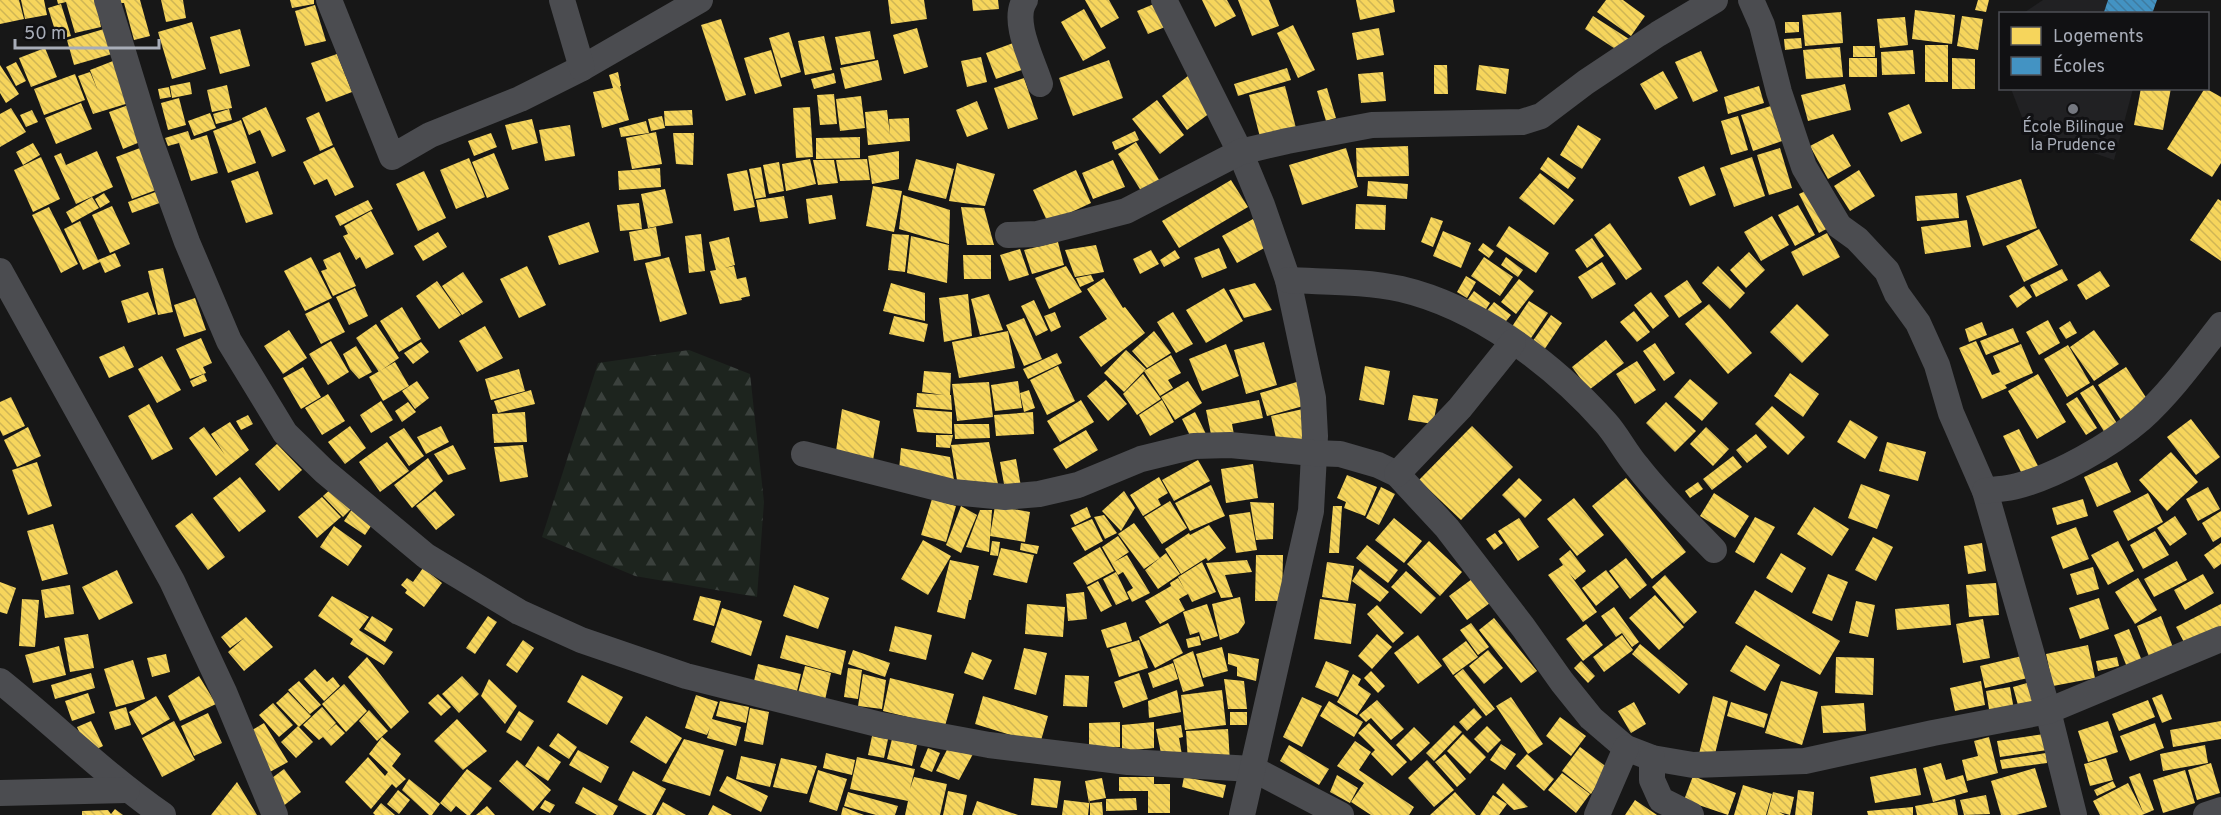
<svg xmlns="http://www.w3.org/2000/svg" width="2221" height="815" viewBox="0 0 2221 815" font-family="Overpass,sans-serif">
<style>
.built{fill:#212123}
.forest{fill:url(#forest-firs)}
.homes{fill:url(#homes-back-hatch)}
.schools{fill:url(#schools-back-hatch)}
.lines{fill:none;stroke-linecap:round;stroke-linejoin:round}
.minor{stroke:#4b4c50;stroke-width:26}
.poi-dot{fill:#757880;stroke:#111113;stroke-width:2}
.labels{text-anchor:middle;dominant-baseline:central;stroke-width:6;stroke-linejoin:round;paint-order:stroke}
.poi-label{font-size:16px;fill:#a8adb8;stroke:#111113}
</style>
<defs>
<pattern id="forest-firs" width="22" height="20" patternUnits="userSpaceOnUse" patternTransform="scale(1.5)"><rect width="22" height="20" fill="#1d241e"/><path d="M5 1l3.5 6h-7zM16 11l3.5 6h-7z" fill="#3b413d"/></pattern>
<pattern id="homes-back-hatch" width="6" height="6" patternUnits="userSpaceOnUse" patternTransform="scale(1.5)"><rect width="6" height="6" fill="#f6d55c"/><path d="M-1 5l2 2M0 0l6 6M5-1l2 2" fill="none" stroke="#cfb555"/></pattern>
<pattern id="schools-back-hatch" width="6" height="6" patternUnits="userSpaceOnUse" patternTransform="scale(1.5)"><rect width="6" height="6" fill="#4393c3"/><path d="M-1 5l2 2M0 0l6 6M5-1l2 2" fill="none" stroke="#3f7ba0"/></pattern>
</defs>
<rect width="100%" height="100%" fill="#171717"/>
<g class="built">
<path d="M 2043,0 L 2104,0 L 2147,3 L 2148,14 L 2022,14 Z"/>
<path d="M 2011,89 L 2133,89 L 2114,160 L 2027,130 Z"/>
</g>
<path class="forest" d="M 689,350 L 750,374 L 764,502 L 757,597 L 635,576 L 542,537 L 598,363 Z"/>
<g class="homes">
<path d="M 0,0 L 19,0 L 24,19 L 0,24 Z"/>
<path d="M 21,0 L 44,0 L 47,15 L 25,19 Z"/>
<path d="M 57,0 L 96,0 L 101,27 L 75,33 L 66,2 L 58,4 Z"/>
<path d="M 120,0 L 140,0 L 150,36 L 134,40 L 124,3 L 121,3 Z"/>
<path d="M 161,0 L 183,0 L 186,18 L 166,22 Z"/>
<path d="M 290,0 L 314,0 L 314,4 L 292,8 Z"/>
<path d="M 888,0 L 924,0 L 927,19 L 891,24 Z"/>
<path d="M 972,0 L 998,0 L 999,9 L 973,11 Z"/>
<path d="M 1085,0 L 1109,0 L 1119,18 L 1101,28 Z"/>
<path d="M 1202,0 L 1227,0 L 1236,16 L 1215,27 Z"/>
<path d="M 1238,0 L 1269,0 L 1279,26 L 1252,36 Z"/>
<path d="M 1356,0 L 1393,0 L 1395,12 L 1360,20 Z"/>
<path d="M 1606,0 L 1623,0 L 1645,16 L 1631,36 L 1597,12 Z"/>
<path d="M 1978,0 L 1989,0 L 1986,12 L 1975,10 Z"/>
<path d="M 61,4 L 71,36 L 58,40 L 48,8 Z"/>
<path d="M 1154,4 L 1165,27 L 1148,34 L 1137,11 Z"/>
<path d="M 315,5 L 326,41 L 305,46 L 295,11 Z"/>
<path d="M 1084,9 L 1106,48 L 1083,61 L 1061,22 Z"/>
<path d="M 1915,10 L 1955,15 L 1952,44 L 1912,39 Z"/>
<path d="M 1841,12 L 1843,43 L 1805,46 L 1802,15 Z"/>
<path d="M 1593,16 L 1629,39 L 1620,52 L 1585,29 Z"/>
<path d="M 1962,16 L 1983,19 L 1978,50 L 1957,46 Z"/>
<path d="M 1905,17 L 1908,45 L 1880,48 L 1877,19 Z"/>
<path d="M 721,19 L 746,95 L 726,101 L 701,25 Z"/>
<path d="M 192,22 L 206,69 L 172,79 L 158,32 Z"/>
<path d="M 1785,22 L 1799,22 L 1799,32 L 1785,33 Z"/>
<path d="M 1293,25 L 1315,70 L 1298,78 L 1277,33 Z"/>
<path d="M 917,28 L 928,67 L 904,74 L 893,35 Z"/>
<path d="M 1379,28 L 1384,55 L 1357,60 L 1352,33 Z"/>
<path d="M 104,29 L 112,54 L 74,65 L 67,40 Z"/>
<path d="M 240,29 L 250,66 L 220,74 L 210,37 Z"/>
<path d="M 870,31 L 875,59 L 841,65 L 835,37 Z"/>
<path d="M 789,32 L 801,72 L 781,78 L 769,38 Z"/>
<path d="M 824,36 L 832,70 L 805,75 L 798,41 Z"/>
<path d="M 1801,38 L 1802,48 L 1785,50 L 1784,39 Z"/>
<path d="M 1024,39 L 1033,66 L 996,79 L 986,53 Z"/>
<rect x="1925" y="45" width="23" height="37"/>
<rect x="1853" y="46" width="22" height="11"/>
<path d="M 1840,47 L 1843,77 L 1806,79 L 1803,50 Z"/>
<path d="M 45,48 L 57,77 L 31,87 L 19,58 Z"/>
<path d="M 771,50 L 782,86 L 755,94 L 744,58 Z"/>
<path d="M 1913,50 L 1915,74 L 1882,75 L 1881,52 Z"/>
<path d="M 1701,51 L 1718,91 L 1693,102 L 1675,62 Z"/>
<path d="M 337,54 L 352,92 L 326,102 L 311,63 Z"/>
<path d="M 981,57 L 987,82 L 967,87 L 961,61 Z"/>
<rect x="1849" y="58" width="28" height="19"/>
<path d="M 1952,58 L 1975,59 L 1975,89 L 1952,89 Z"/>
<path d="M 878,60 L 882,80 L 845,89 L 840,68 Z"/>
<path d="M 1109,60 L 1123,98 L 1073,116 L 1059,78 Z"/>
<path d="M 113,61 L 129,103 L 93,114 L 78,76 L 90,72 L 98,91 L 90,70 Z"/>
<path d="M 16,62 L 26,81 L 16,86 L 6,67 Z"/>
<path d="M 0,65 L 19,94 L 6,103 L 0,93 Z"/>
<path d="M 1434,65 L 1447,65 L 1448,94 L 1434,94 Z"/>
<path d="M 1479,65 L 1509,69 L 1506,94 L 1476,90 Z"/>
<path d="M 1287,68 L 1291,80 L 1238,96 L 1234,84 Z"/>
<path d="M 1663,71 L 1678,98 L 1655,110 L 1640,84 Z"/>
<path d="M 618,72 L 621,86 L 620,86 L 629,120 L 602,128 L 593,92 L 613,88 L 609,75 Z"/>
<path d="M 1383,72 L 1386,101 L 1361,103 L 1358,74 Z"/>
<path d="M 834,73 L 836,83 L 814,89 L 811,79 Z"/>
<path d="M 75,74 L 85,100 L 44,115 L 34,89 Z"/>
<path d="M 1188,76 L 1214,110 L 1187,130 L 1162,96 Z"/>
<path d="M 1024,78 L 1038,119 L 1008,129 L 994,88 Z"/>
<path d="M 190,82 L 192,94 L 172,98 L 170,86 Z"/>
<path d="M 1845,84 L 1851,110 L 1808,121 L 1801,95 Z"/>
<path d="M 227,85 L 232,108 L 212,112 L 207,90 Z"/>
<path d="M 1285,86 L 1296,128 L 1260,137 L 1249,95 Z"/>
<path d="M 1759,86 L 1764,103 L 1728,114 L 1724,97 Z"/>
<path d="M 169,87 L 171,97 L 160,99 L 158,89 Z"/>
<path d="M 1327,88 L 1336,118 L 1326,121 L 1317,91 Z"/>
<path d="M 2141,88 L 2171,88 L 2163,130 L 2134,125 Z"/>
<path d="M 2205,88 L 2221,97 L 2221,163 L 2212,177 L 2167,149 Z"/>
<path d="M 834,94 L 837,124 L 820,125 L 817,95 Z"/>
<path d="M 861,96 L 865,128 L 840,131 L 836,99 Z"/>
<path d="M 179,98 L 186,125 L 168,130 L 161,103 Z"/>
<path d="M 1157,100 L 1184,135 L 1160,154 L 1132,119 Z"/>
<path d="M 977,101 L 988,129 L 967,137 L 956,110 Z"/>
<path d="M 81,103 L 92,129 L 56,144 L 45,118 Z"/>
<path d="M 131,104 L 145,140 L 123,149 L 109,112 Z"/>
<path d="M 1909,104 L 1922,133 L 1901,142 L 1888,113 Z"/>
<path d="M 1771,106 L 1782,141 L 1753,151 L 1741,115 Z"/>
<path d="M 266,107 L 286,151 L 272,157 L 260,130 L 249,135 L 242,118 Z"/>
<path d="M 810,107 L 813,157 L 796,158 L 793,108 Z"/>
<path d="M 11,108 L 26,132 L 0,147 L 0,114 Z"/>
<path d="M 229,109 L 232,120 L 216,124 L 213,114 Z"/>
<path d="M 32,110 L 38,122 L 26,127 L 20,115 Z"/>
<path d="M 692,110 L 693,125 L 665,126 L 664,111 Z"/>
<path d="M 887,110 L 890,134 L 889,119 L 909,118 L 910,141 L 868,145 L 865,112 Z"/>
<path d="M 319,112 L 333,145 L 320,151 L 306,118 Z"/>
<path d="M 210,113 L 216,128 L 194,136 L 188,121 Z"/>
<path d="M 662,116 L 665,128 L 651,131 L 648,119 Z"/>
<path d="M 1738,116 L 1748,150 L 1731,155 L 1721,121 Z"/>
<path d="M 532,119 L 538,143 L 512,150 L 505,125 Z"/>
<path d="M 241,120 L 256,163 L 228,173 L 213,131 Z"/>
<path d="M 646,121 L 649,133 L 621,137 L 619,128 Z"/>
<path d="M 570,125 L 575,156 L 545,161 L 539,130 Z"/>
<path d="M 1578,125 L 1601,139 L 1582,169 L 1560,155 Z"/>
<path d="M 188,131 L 191,140 L 207,135 L 218,173 L 191,181 L 179,143 L 168,146 L 165,138 Z"/>
<path d="M 1135,131 L 1139,140 L 1115,150 L 1112,142 Z"/>
<path d="M 656,132 L 662,164 L 632,169 L 626,138 Z"/>
<path d="M 491,133 L 497,147 L 474,156 L 468,141 Z"/>
<path d="M 673,133 L 694,133 L 693,165 L 676,164 Z"/>
<path d="M 1833,134 L 1851,166 L 1828,179 L 1810,146 Z"/>
<path d="M 860,137 L 860,158 L 816,159 L 816,138 Z"/>
<path d="M 1136,142 L 1161,183 L 1143,194 L 1118,154 Z"/>
<path d="M 33,143 L 40,155 L 23,165 L 16,152 Z"/>
<path d="M 1408,146 L 1409,176 L 1357,177 L 1356,148 Z"/>
<path d="M 334,147 L 354,187 L 335,196 L 327,179 L 314,185 L 303,162 Z"/>
<path d="M 140,148 L 156,190 L 132,199 L 116,157 Z"/>
<path d="M 1346,148 L 1358,187 L 1302,205 L 1289,165 Z"/>
<path d="M 1780,148 L 1792,188 L 1769,195 L 1757,155 Z"/>
<path d="M 97,151 L 113,187 L 76,204 L 54,156 L 61,153 L 66,165 Z"/>
<path d="M 899,151 L 899,179 L 872,184 L 868,156 Z"/>
<path d="M 494,153 L 509,189 L 487,198 L 472,162 Z"/>
<path d="M 41,157 L 60,199 L 33,212 L 14,170 Z"/>
<path d="M 1548,157 L 1576,178 L 1568,189 L 1540,169 Z"/>
<path d="M 1752,157 L 1765,196 L 1734,207 L 1720,168 Z"/>
<path d="M 469,158 L 485,197 L 456,209 L 440,170 Z"/>
<path d="M 810,159 L 816,184 L 786,191 L 782,164 Z"/>
<path d="M 867,159 L 870,180 L 840,181 L 836,160 Z"/>
<path d="M 916,159 L 954,169 L 946,199 L 908,190 Z"/>
<path d="M 813,160 L 834,160 L 838,183 L 818,185 Z"/>
<path d="M 1113,160 L 1125,187 L 1093,199 L 1082,173 Z"/>
<path d="M 779,162 L 784,191 L 769,194 L 763,165 Z"/>
<path d="M 957,163 L 995,174 L 985,206 L 949,201 Z"/>
<path d="M 1704,166 L 1716,195 L 1690,206 L 1678,177 Z"/>
<path d="M 761,167 L 766,197 L 755,199 L 749,169 Z"/>
<path d="M 660,168 L 661,187 L 619,190 L 618,171 Z"/>
<path d="M 747,170 L 755,207 L 734,211 L 727,174 Z"/>
<path d="M 1076,170 L 1091,203 L 1048,223 L 1033,190 Z"/>
<path d="M 1859,170 L 1875,196 L 1850,211 L 1834,186 Z"/>
<path d="M 258,171 L 273,214 L 246,223 L 231,181 Z"/>
<path d="M 424,171 L 446,218 L 418,231 L 396,184 Z"/>
<path d="M 1540,173 L 1574,200 L 1554,225 L 1519,198 Z"/>
<path d="M 2021,179 L 2037,228 L 1983,246 L 1966,196 Z"/>
<path d="M 1231,180 L 1248,207 L 1179,248 L 1162,221 Z"/>
<path d="M 1368,181 L 1408,184 L 1407,199 L 1367,196 Z"/>
<path d="M 873,186 L 902,191 L 894,232 L 866,226 Z"/>
<path d="M 665,189 L 673,223 L 648,228 L 641,194 Z"/>
<path d="M 1810,189 L 1830,227 L 1819,233 L 1799,194 Z"/>
<path d="M 161,190 L 165,201 L 132,213 L 128,202 Z"/>
<path d="M 104,193 L 110,202 L 100,208 L 95,199 Z"/>
<path d="M 1957,193 L 1959,218 L 1917,221 L 1915,196 Z"/>
<path d="M 832,195 L 836,219 L 809,224 L 806,199 Z"/>
<path d="M 903,195 L 950,210 L 949,244 L 899,229 Z"/>
<path d="M 784,196 L 788,218 L 760,222 L 756,200 Z"/>
<path d="M 92,197 L 99,208 L 72,223 L 66,212 Z"/>
<path d="M 2218,199 L 2221,201 L 2221,261 L 2190,240 Z"/>
<path d="M 368,200 L 373,209 L 340,226 L 335,216 Z"/>
<path d="M 639,203 L 642,229 L 620,231 L 617,205 Z"/>
<path d="M 1356,204 L 1386,205 L 1385,230 L 1355,229 Z"/>
<path d="M 1798,205 L 1815,235 L 1795,246 L 1778,215 Z"/>
<path d="M 112,206 L 130,244 L 110,253 L 92,215 Z"/>
<path d="M 49,207 L 78,264 L 61,273 L 32,215 Z"/>
<path d="M 961,207 L 984,208 L 994,245 L 967,245 Z"/>
<path d="M 371,211 L 394,254 L 366,269 L 360,257 L 356,260 L 343,236 L 348,234 L 344,226 Z"/>
<path d="M 1772,216 L 1789,245 L 1761,261 L 1744,232 Z"/>
<path d="M 1431,217 L 1443,221 L 1433,247 L 1421,242 Z"/>
<path d="M 1253,219 L 1268,246 L 1237,263 L 1222,236 Z"/>
<path d="M 1967,220 L 1971,247 L 1925,254 L 1921,227 Z"/>
<path d="M 80,221 L 98,260 L 115,253 L 121,266 L 105,273 L 100,262 L 83,270 L 64,229 Z"/>
<path d="M 589,222 L 599,252 L 559,265 L 548,236 Z"/>
<path d="M 1610,223 L 1642,269 L 1626,280 L 1594,235 Z"/>
<path d="M 1509,226 L 1549,253 L 1536,273 L 1496,246 Z"/>
<path d="M 656,227 L 661,256 L 634,261 L 629,232 Z"/>
<path d="M 2039,229 L 2058,265 L 2024,282 L 2006,246 Z"/>
<path d="M 1443,231 L 1471,243 L 1461,268 L 1433,256 Z"/>
<path d="M 438,232 L 447,247 L 423,261 L 414,246 Z"/>
<path d="M 1827,233 L 1840,257 L 1803,276 L 1791,252 Z"/>
<path d="M 701,234 L 705,271 L 689,273 L 685,236 Z"/>
<path d="M 892,234 L 909,235 L 905,272 L 888,270 Z"/>
<path d="M 911,236 L 949,245 L 947,283 L 907,273 Z"/>
<path d="M 729,237 L 735,265 L 725,268 L 734,266 L 737,279 L 746,277 L 750,296 L 741,298 L 742,300 L 720,304 L 710,271 L 716,270 L 709,242 Z"/>
<path d="M 1592,238 L 1604,256 L 1587,268 L 1575,250 Z"/>
<path d="M 1058,242 L 1064,265 L 1032,274 L 1024,250 Z"/>
<path d="M 1483,243 L 1494,251 L 1489,258 L 1478,250 Z"/>
<path d="M 1096,245 L 1104,272 L 1075,277 L 1065,250 Z"/>
<path d="M 1219,248 L 1227,268 L 1202,278 L 1194,258 Z"/>
<path d="M 1020,249 L 1029,275 L 1009,281 L 1000,255 Z"/>
<path d="M 1151,250 L 1159,264 L 1140,274 L 1133,259 Z"/>
<path d="M 1175,250 L 1180,258 L 1164,267 L 1160,260 Z"/>
<path d="M 340,252 L 356,286 L 333,296 L 321,271 L 327,269 L 323,260 Z"/>
<path d="M 1749,252 L 1765,270 L 1746,288 L 1730,270 Z"/>
<path d="M 963,255 L 991,255 L 991,279 L 964,279 Z"/>
<path d="M 311,257 L 332,298 L 305,311 L 284,271 Z"/>
<path d="M 669,257 L 687,314 L 660,322 L 645,263 Z"/>
<path d="M 1484,257 L 1513,277 L 1500,296 L 1471,276 Z"/>
<path d="M 1506,257 L 1523,270 L 1518,277 L 1501,265 Z"/>
<path d="M 1602,262 L 1616,284 L 1592,299 L 1578,277 Z"/>
<path d="M 527,266 L 546,305 L 519,318 L 500,279 Z"/>
<path d="M 1066,266 L 1082,292 L 1049,309 L 1035,278 Z"/>
<path d="M 1718,266 L 1745,293 L 1730,309 L 1702,283 Z"/>
<path d="M 163,268 L 173,312 L 158,315 L 148,271 Z"/>
<path d="M 2062,269 L 2068,280 L 2036,297 L 2030,285 Z"/>
<path d="M 2100,271 L 2110,286 L 2086,300 L 2077,285 Z"/>
<path d="M 463,272 L 483,302 L 462,315 L 442,286 Z"/>
<path d="M 1091,275 L 1094,281 L 1080,287 L 1076,278 Z"/>
<path d="M 1466,276 L 1476,282 L 1467,298 L 1457,292 Z"/>
<path d="M 1104,278 L 1123,308 L 1125,307 L 1145,333 L 1101,367 L 1079,337 L 1107,319 L 1087,289 Z"/>
<path d="M 1519,279 L 1534,291 L 1516,314 L 1501,302 Z"/>
<path d="M 1687,280 L 1702,302 L 1679,318 L 1664,296 Z"/>
<path d="M 437,281 L 461,315 L 439,329 L 416,296 Z"/>
<path d="M 891,283 L 925,293 L 925,321 L 883,311 Z"/>
<path d="M 1255,283 L 1272,310 L 1244,318 L 1229,290 Z"/>
<path d="M 2024,286 L 2032,297 L 2017,308 L 2009,296 Z"/>
<path d="M 355,288 L 368,316 L 349,325 L 336,297 Z"/>
<path d="M 1224,288 L 1243,321 L 1206,343 L 1186,310 Z"/>
<path d="M 1474,291 L 1490,303 L 1483,314 L 1466,302 Z"/>
<path d="M 148,292 L 156,314 L 128,323 L 121,301 Z"/>
<path d="M 1651,292 L 1669,316 L 1653,329 L 1634,305 Z"/>
<path d="M 968,294 L 972,336 L 944,342 L 939,298 Z"/>
<path d="M 989,294 L 1003,330 L 980,335 L 971,299 Z"/>
<path d="M 195,298 L 206,330 L 184,337 L 174,305 Z"/>
<path d="M 1034,300 L 1048,330 L 1036,336 L 1021,306 Z"/>
<path d="M 1529,301 L 1548,313 L 1527,344 L 1509,331 Z"/>
<path d="M 329,302 L 345,332 L 321,344 L 305,314 Z"/>
<path d="M 1494,302 L 1511,315 L 1502,326 L 1485,313 Z"/>
<path d="M 1709,304 L 1752,353 L 1728,374 L 1685,324 Z"/>
<path d="M 1797,304 L 1829,335 L 1802,363 L 1770,332 Z"/>
<path d="M 402,307 L 421,339 L 399,352 L 380,321 Z"/>
<path d="M 1634,311 L 1650,332 L 1637,342 L 1620,322 Z"/>
<path d="M 1055,312 L 1061,327 L 1051,332 L 1044,316 Z"/>
<path d="M 1173,312 L 1193,344 L 1176,353 L 1157,322 Z"/>
<path d="M 1551,315 L 1562,323 L 1542,353 L 1530,345 Z"/>
<path d="M 894,316 L 928,324 L 924,342 L 889,334 Z"/>
<path d="M 1024,318 L 1042,359 L 1024,366 L 1006,325 Z"/>
<path d="M 2048,320 L 2060,343 L 2039,355 L 2026,332 Z"/>
<path d="M 2070,321 L 2077,333 L 2066,339 L 2059,328 Z"/>
<path d="M 1982,322 L 1987,335 L 1969,342 L 1965,329 Z"/>
<path d="M 376,324 L 399,358 L 379,372 L 356,338 Z"/>
<path d="M 485,326 L 503,358 L 477,372 L 459,341 Z"/>
<path d="M 2013,328 L 2019,342 L 1986,355 L 1980,341 Z"/>
<path d="M 289,330 L 307,358 L 283,374 L 264,346 Z"/>
<path d="M 2094,330 L 2119,364 L 2094,381 L 2070,347 Z"/>
<path d="M 1008,331 L 1015,368 L 959,378 L 952,342 Z"/>
<path d="M 1154,331 L 1171,353 L 1147,368 L 1132,351 Z"/>
<path d="M 201,338 L 212,363 L 203,367 L 206,373 L 190,379 L 176,349 Z"/>
<path d="M 1606,340 L 1624,363 L 1589,390 L 1572,367 Z"/>
<path d="M 331,341 L 349,372 L 328,385 L 309,354 Z"/>
<path d="M 1976,341 L 1992,375 L 2000,372 L 1993,356 L 2021,344 L 2033,373 L 2005,385 L 2007,388 L 1982,399 L 1959,348 Z"/>
<path d="M 421,342 L 429,352 L 413,364 L 404,353 Z"/>
<path d="M 1264,342 L 1277,385 L 1246,394 L 1234,350 Z"/>
<path d="M 1655,343 L 1675,373 L 1664,381 L 1643,351 Z"/>
<path d="M 1226,344 L 1239,376 L 1202,391 L 1189,359 Z"/>
<path d="M 2068,345 L 2090,383 L 2067,397 L 2044,359 Z"/>
<path d="M 124,346 L 134,367 L 109,378 L 99,357 Z"/>
<path d="M 356,346 L 372,372 L 359,379 L 350,369 L 343,354 Z"/>
<path d="M 1126,350 L 1146,369 L 1124,392 L 1104,373 Z"/>
<path d="M 1057,353 L 1062,363 L 1028,379 L 1023,369 Z"/>
<path d="M 1171,355 L 1181,373 L 1168,380 L 1173,388 L 1160,396 L 1144,371 Z"/>
<path d="M 162,356 L 181,390 L 157,403 L 138,369 Z"/>
<path d="M 1637,361 L 1656,390 L 1635,404 L 1616,374 Z"/>
<path d="M 395,362 L 409,386 L 383,401 L 369,377 Z"/>
<path d="M 1058,366 L 1075,401 L 1047,415 L 1030,380 Z"/>
<path d="M 1365,366 L 1390,371 L 1384,405 L 1359,400 Z"/>
<path d="M 303,367 L 321,397 L 301,409 L 283,378 Z"/>
<path d="M 2126,367 L 2149,402 L 2121,420 L 2098,385 Z"/>
<path d="M 519,369 L 525,391 L 491,400 L 485,379 Z"/>
<path d="M 924,371 L 951,373 L 950,395 L 951,395 L 952,410 L 916,407 L 917,393 L 944,395 L 922,392 Z"/>
<path d="M 1790,373 L 1819,394 L 1803,417 L 1774,396 Z"/>
<path d="M 204,374 L 207,381 L 193,387 L 190,381 Z"/>
<path d="M 1143,374 L 1161,399 L 1137,415 L 1123,394 Z"/>
<path d="M 2038,374 L 2066,422 L 2037,439 L 2008,391 Z"/>
<path d="M 1690,379 L 1718,403 L 1702,421 L 1674,397 Z"/>
<path d="M 1106,380 L 1127,404 L 1108,421 L 1087,396 Z"/>
<path d="M 417,381 L 429,398 L 415,409 L 402,391 Z"/>
<path d="M 1018,381 L 1022,408 L 995,411 L 991,385 Z"/>
<path d="M 1188,381 L 1202,403 L 1175,420 L 1161,397 Z"/>
<path d="M 1300,381 L 1307,405 L 1267,416 L 1260,393 Z"/>
<path d="M 989,382 L 993,417 L 957,421 L 952,384 Z"/>
<path d="M 2093,385 L 2118,425 L 2105,433 L 2080,393 Z"/>
<path d="M 531,390 L 535,404 L 498,413 L 494,401 Z"/>
<path d="M 1029,390 L 1035,408 L 1024,412 L 1020,393 Z"/>
<path d="M 328,394 L 345,421 L 322,435 L 305,408 Z"/>
<path d="M 1413,395 L 1438,399 L 1433,424 L 1408,420 Z"/>
<path d="M 11,397 L 25,426 L 3,436 L 0,430 L 0,402 Z"/>
<path d="M 2077,397 L 2097,428 L 2086,435 L 2066,404 Z"/>
<path d="M 1081,400 L 1094,422 L 1060,442 L 1047,421 Z"/>
<path d="M 1162,400 L 1174,422 L 1150,436 L 1139,415 Z"/>
<path d="M 1259,400 L 1263,418 L 1232,424 L 1235,440 L 1213,444 L 1206,410 Z"/>
<path d="M 381,401 L 393,420 L 371,433 L 360,415 Z"/>
<path d="M 408,402 L 416,412 L 402,422 L 395,411 Z"/>
<path d="M 1666,402 L 1696,431 L 1675,452 L 1646,423 Z"/>
<path d="M 149,404 L 173,449 L 152,460 L 128,416 Z"/>
<path d="M 1772,406 L 1805,437 L 1788,455 L 1755,424 Z"/>
<path d="M 842,409 L 880,421 L 873,460 L 836,451 Z"/>
<path d="M 913,409 L 952,412 L 952,434 L 917,432 Z"/>
<path d="M 1303,409 L 1311,440 L 1278,447 L 1271,416 Z"/>
<path d="M 525,412 L 527,442 L 494,443 L 492,414 Z"/>
<path d="M 1033,412 L 1034,434 L 996,436 L 994,415 Z"/>
<path d="M 1195,412 L 1207,436 L 1193,442 L 1182,419 Z"/>
<path d="M 248,415 L 253,424 L 241,430 L 236,421 Z"/>
<path d="M 2191,419 L 2220,457 L 2196,475 L 2167,437 Z"/>
<path d="M 1850,420 L 1878,437 L 1865,459 L 1837,442 Z"/>
<path d="M 230,422 L 249,450 L 216,476 L 189,438 L 204,427 L 225,455 L 211,434 Z"/>
<path d="M 954,424 L 989,424 L 990,438 L 955,439 Z"/>
<path d="M 350,426 L 366,448 L 345,464 L 328,442 Z"/>
<path d="M 441,426 L 449,442 L 426,454 L 417,437 Z"/>
<path d="M 1472,426 L 1513,467 L 1461,520 L 1419,480 Z"/>
<path d="M 28,427 L 41,456 L 17,467 L 4,440 Z"/>
<path d="M 1706,427 L 1729,449 L 1713,466 L 1690,444 Z"/>
<path d="M 404,428 L 424,456 L 409,466 L 389,437 Z"/>
<path d="M 2019,429 L 2038,466 L 2022,474 L 2003,436 Z"/>
<path d="M 1086,430 L 1098,450 L 1066,469 L 1053,449 Z"/>
<path d="M 1756,434 L 1767,447 L 1747,463 L 1736,450 Z"/>
<path d="M 936,435 L 953,435 L 950,448 L 936,447 Z"/>
<path d="M 387,442 L 409,471 L 380,492 L 359,462 Z"/>
<path d="M 989,442 L 998,484 L 958,486 L 951,445 Z"/>
<path d="M 1887,442 L 1926,452 L 1918,481 L 1879,471 Z"/>
<path d="M 277,444 L 302,470 L 279,491 L 255,464 Z"/>
<path d="M 453,445 L 466,469 L 448,475 L 434,454 Z"/>
<path d="M 523,445 L 528,477 L 500,482 L 494,447 Z"/>
<path d="M 901,448 L 950,457 L 954,480 L 899,470 Z"/>
<path d="M 2171,452 L 2198,482 L 2167,511 L 2139,480 Z"/>
<path d="M 1733,456 L 1742,467 L 1712,490 L 1703,479 Z"/>
<path d="M 428,458 L 443,481 L 412,508 L 394,485 Z"/>
<path d="M 1016,459 L 1022,492 L 1006,495 L 1000,462 Z"/>
<path d="M 1198,460 L 1210,481 L 1174,501 L 1162,480 Z"/>
<path d="M 37,462 L 52,506 L 28,515 L 12,470 Z"/>
<path d="M 2117,462 L 2131,492 L 2097,507 L 2084,477 Z"/>
<path d="M 1253,464 L 1258,498 L 1226,503 L 1221,469 Z"/>
<path d="M 1347,475 L 1377,487 L 1365,516 L 1344,508 L 1346,502 L 1337,498 Z"/>
<path d="M 240,477 L 266,511 L 239,532 L 213,498 Z"/>
<path d="M 1159,477 L 1168,493 L 1158,499 L 1161,505 L 1143,516 L 1130,495 Z"/>
<path d="M 1519,478 L 1542,500 L 1525,518 L 1502,495 Z"/>
<path d="M 1626,478 L 1686,552 L 1652,579 L 1592,506 Z"/>
<path d="M 1698,482 L 1703,489 L 1690,498 L 1685,491 Z"/>
<path d="M 1861,484 L 1890,495 L 1877,529 L 1848,518 Z"/>
<path d="M 1211,485 L 1225,516 L 1190,531 L 1175,503 Z"/>
<path d="M 1381,487 L 1395,494 L 1379,525 L 1366,518 Z"/>
<path d="M 2208,487 L 2220,509 L 2198,521 L 2186,499 Z"/>
<path d="M 332,488 L 352,508 L 343,517 L 323,496 Z"/>
<path d="M 435,491 L 455,515 L 436,530 L 416,506 Z"/>
<path d="M 1124,491 L 1135,508 L 1121,531 L 1102,511 Z"/>
<path d="M 1714,493 L 1749,516 L 1735,538 L 1700,516 Z"/>
<path d="M 2148,493 L 2163,522 L 2128,541 L 2113,511 Z"/>
<path d="M 322,497 L 341,517 L 317,538 L 298,517 Z"/>
<path d="M 1574,498 L 1604,535 L 1577,556 L 1547,519 Z"/>
<path d="M 932,499 L 956,506 L 946,542 L 921,535 Z"/>
<path d="M 2083,499 L 2088,516 L 2057,525 L 2052,508 Z"/>
<path d="M 1170,501 L 1187,528 L 1162,544 L 1144,517 Z"/>
<path d="M 1250,502 L 1274,503 L 1273,539 L 1256,540 Z"/>
<path d="M 961,506 L 977,515 L 961,553 L 946,545 Z"/>
<path d="M 995,506 L 1030,512 L 1025,542 L 990,536 Z"/>
<path d="M 1333,506 L 1342,506 L 1339,553 L 1329,553 Z"/>
<path d="M 1087,507 L 1091,517 L 1075,525 L 1070,515 Z"/>
<path d="M 1814,507 L 1849,529 L 1832,556 L 1797,534 Z"/>
<path d="M 352,509 L 373,523 L 365,535 L 344,521 Z"/>
<path d="M 980,510 L 992,510 L 989,552 L 966,547 Z"/>
<path d="M 2221,511 L 2221,537 L 2213,542 L 2202,523 Z"/>
<path d="M 1250,512 L 1257,550 L 1236,553 L 1229,515 Z"/>
<path d="M 192,513 L 225,557 L 208,570 L 175,526 Z"/>
<path d="M 1104,515 L 1117,533 L 1105,539 L 1094,517 Z"/>
<path d="M 2175,516 L 2187,534 L 2170,546 L 2157,528 Z"/>
<path d="M 1755,517 L 1775,527 L 1754,563 L 1735,552 Z"/>
<path d="M 1394,518 L 1422,541 L 1404,563 L 1375,540 Z"/>
<path d="M 1519,518 L 1539,547 L 1518,561 L 1498,531 Z"/>
<path d="M 1092,519 L 1103,541 L 1085,551 L 1071,528 Z"/>
<path d="M 1134,523 L 1160,558 L 1144,569 L 1118,534 Z"/>
<path d="M 53,524 L 68,574 L 42,581 L 27,531 Z"/>
<path d="M 1209,525 L 1226,548 L 1208,561 L 1206,558 L 1181,574 L 1165,549 L 1189,533 L 1190,535 Z"/>
<path d="M 334,526 L 362,546 L 348,566 L 320,547 Z"/>
<path d="M 2076,527 L 2089,559 L 2063,569 L 2051,537 Z"/>
<path d="M 2155,531 L 2169,555 L 2143,569 L 2130,545 Z"/>
<path d="M 1495,533 L 1503,543 L 1494,550 L 1486,539 Z"/>
<path d="M 1118,536 L 1129,552 L 1114,562 L 1127,555 L 1150,593 L 1132,602 L 1127,592 L 1133,588 L 1123,572 L 1118,575 L 1102,547 Z"/>
<path d="M 1873,537 L 1893,547 L 1876,581 L 1855,570 Z"/>
<path d="M 923,540 L 951,556 L 928,595 L 901,579 Z"/>
<path d="M 992,541 L 1000,542 L 998,556 L 990,555 Z"/>
<path d="M 1429,541 L 1462,572 L 1440,596 L 1407,564 Z"/>
<path d="M 2118,541 L 2134,571 L 2108,585 L 2091,555 Z"/>
<path d="M 1021,543 L 1039,546 L 1037,554 L 1020,550 Z"/>
<path d="M 1982,543 L 1986,571 L 1968,574 L 1964,546 Z"/>
<path d="M 2221,543 L 2221,564 L 2214,569 L 2204,555 Z"/>
<path d="M 1367,545 L 1398,570 L 1388,583 L 1356,558 Z"/>
<path d="M 1100,547 L 1114,571 L 1087,585 L 1073,563 Z"/>
<path d="M 1001,548 L 1034,555 L 1027,583 L 993,575 Z"/>
<path d="M 1570,550 L 1586,571 L 1575,580 L 1569,573 L 1597,612 L 1583,622 L 1548,575 L 1563,565 L 1559,559 Z"/>
<path d="M 1166,553 L 1180,574 L 1158,589 L 1145,570 Z"/>
<path d="M 1781,553 L 1806,568 L 1792,593 L 1766,578 Z"/>
<path d="M 1256,555 L 1283,555 L 1282,601 L 1255,601 Z"/>
<path d="M 1626,558 L 1647,585 L 1630,599 L 1609,571 Z"/>
<path d="M 950,560 L 979,566 L 971,600 L 969,600 L 965,619 L 937,612 Z"/>
<path d="M 1247,560 L 1252,572 L 1225,575 L 1233,597 L 1221,598 L 1206,563 Z"/>
<path d="M 2177,561 L 2187,580 L 2154,597 L 2144,579 Z"/>
<path d="M 1202,562 L 1216,592 L 1192,602 L 1188,594 L 1179,599 L 1185,610 L 1160,624 L 1145,601 L 1171,586 L 1170,583 L 1178,578 L 1185,590 L 1178,577 Z"/>
<path d="M 1327,562 L 1354,566 L 1348,601 L 1322,597 Z"/>
<path d="M 2093,567 L 2099,589 L 2077,595 L 2070,574 Z"/>
<path d="M 423,568 L 442,583 L 424,607 L 405,593 L 407,590 L 401,585 L 407,578 L 413,582 Z"/>
<path d="M 1360,569 L 1389,592 L 1380,602 L 1352,581 Z"/>
<path d="M 117,570 L 133,603 L 99,620 L 82,587 Z"/>
<path d="M 1606,570 L 1619,587 L 1596,606 L 1582,588 Z"/>
<path d="M 1406,571 L 1436,598 L 1421,614 L 1391,587 Z"/>
<path d="M 1116,572 L 1129,599 L 1116,605 L 1103,579 Z"/>
<path d="M 1828,574 L 1848,582 L 1832,621 L 1812,613 Z"/>
<path d="M 2203,574 L 2214,593 L 2185,610 L 2174,590 Z"/>
<path d="M 1665,575 L 1697,612 L 1684,624 L 1652,587 Z"/>
<path d="M 2138,578 L 2157,610 L 2135,624 L 2115,592 Z"/>
<path d="M 1472,579 L 1490,603 L 1467,620 L 1449,596 Z"/>
<path d="M 1098,581 L 1112,606 L 1101,612 L 1087,587 Z"/>
<path d="M 0,582 L 16,588 L 7,614 L 0,612 Z"/>
<path d="M 1996,583 L 1999,615 L 1969,617 L 1966,585 Z"/>
<path d="M 70,585 L 74,614 L 45,618 L 41,590 Z"/>
<path d="M 794,585 L 829,598 L 818,629 L 783,616 Z"/>
<path d="M 1755,590 L 1840,641 L 1820,675 L 1735,623 Z"/>
<path d="M 1084,592 L 1087,619 L 1068,621 L 1066,594 Z"/>
<path d="M 1655,595 L 1684,627 L 1659,650 L 1629,618 Z"/>
<path d="M 332,596 L 369,617 L 359,630 L 393,652 L 384,665 L 350,644 L 353,639 L 318,616 Z"/>
<path d="M 700,596 L 721,601 L 714,626 L 693,620 Z"/>
<path d="M 1240,597 L 1245,623 L 1238,633 L 1220,640 L 1212,604 Z"/>
<path d="M 2099,598 L 2109,629 L 2080,639 L 2069,608 Z"/>
<path d="M 22,599 L 39,600 L 35,647 L 19,646 Z"/>
<path d="M 1320,599 L 1356,604 L 1351,644 L 1314,639 Z"/>
<path d="M 1856,601 L 1875,605 L 1868,637 L 1849,633 Z"/>
<path d="M 1027,604 L 1065,607 L 1063,637 L 1025,634 Z"/>
<path d="M 1207,604 L 1218,636 L 1202,641 L 1199,632 L 1190,635 L 1183,612 Z"/>
<path d="M 1949,604 L 1951,625 L 1897,630 L 1895,609 Z"/>
<path d="M 2221,604 L 2221,628 L 2186,646 L 2176,627 Z"/>
<path d="M 1377,605 L 1404,633 L 1393,643 L 1367,614 Z"/>
<path d="M 1614,607 L 1639,642 L 1632,647 L 1622,633 L 1616,637 L 1601,616 Z"/>
<path d="M 722,608 L 762,621 L 751,656 L 711,642 Z"/>
<path d="M 372,616 L 393,629 L 385,642 L 364,629 Z"/>
<path d="M 488,616 L 497,622 L 475,654 L 466,648 Z"/>
<path d="M 2161,616 L 2174,650 L 2150,659 L 2137,626 Z"/>
<path d="M 246,617 L 273,647 L 244,671 L 228,652 L 244,638 L 230,648 L 221,637 Z"/>
<path d="M 1494,618 L 1537,671 L 1521,683 L 1479,630 Z"/>
<path d="M 1983,619 L 1990,658 L 1963,663 L 1956,624 Z"/>
<path d="M 1126,622 L 1132,641 L 1107,648 L 1101,630 Z"/>
<path d="M 1168,623 L 1183,653 L 1155,668 L 1139,637 Z"/>
<path d="M 1471,623 L 1489,647 L 1478,655 L 1460,630 Z"/>
<path d="M 1586,624 L 1603,645 L 1583,661 L 1566,639 Z"/>
<path d="M 895,626 L 932,635 L 926,660 L 889,651 Z"/>
<path d="M 2129,629 L 2142,661 L 2127,667 L 2114,635 Z"/>
<path d="M 88,634 L 94,668 L 70,672 L 64,638 Z"/>
<path d="M 1377,634 L 1392,647 L 1372,669 L 1358,656 Z"/>
<path d="M 786,635 L 846,651 L 841,675 L 780,658 Z"/>
<path d="M 1418,635 L 1442,666 L 1418,684 L 1394,653 Z"/>
<path d="M 1622,635 L 1633,650 L 1604,672 L 1593,657 Z"/>
<path d="M 1199,636 L 1201,645 L 1188,648 L 1186,639 Z"/>
<path d="M 523,640 L 534,648 L 517,673 L 506,665 Z"/>
<path d="M 1139,640 L 1148,668 L 1119,677 L 1110,649 Z"/>
<path d="M 1466,641 L 1478,657 L 1453,675 L 1442,659 Z"/>
<path d="M 1640,644 L 1688,684 L 1679,694 L 1632,654 Z"/>
<path d="M 1746,645 L 1780,665 L 1765,691 L 1730,671 Z"/>
<path d="M 2088,645 L 2095,678 L 2053,686 L 2046,654 Z"/>
<path d="M 59,646 L 66,675 L 33,683 L 25,655 Z"/>
<path d="M 1222,647 L 1228,671 L 1203,678 L 1196,654 Z"/>
<path d="M 1024,648 L 1047,653 L 1036,695 L 1014,689 Z"/>
<path d="M 853,650 L 890,663 L 885,677 L 848,664 Z"/>
<path d="M 1488,650 L 1503,668 L 1484,684 L 1469,666 Z"/>
<path d="M 1193,651 L 1204,686 L 1183,692 L 1173,660 Z"/>
<path d="M 972,652 L 992,660 L 983,680 L 964,673 Z"/>
<path d="M 1228,653 L 1259,659 L 1256,681 L 1237,676 L 1237,667 L 1228,664 Z"/>
<path d="M 166,654 L 170,672 L 152,677 L 147,658 Z"/>
<path d="M 2026,655 L 2032,677 L 1985,688 L 1980,666 Z"/>
<path d="M 367,657 L 409,712 L 391,729 L 348,677 Z"/>
<path d="M 1836,657 L 1874,658 L 1873,695 L 1835,693 Z"/>
<path d="M 2117,657 L 2119,666 L 2098,671 L 2096,661 Z"/>
<path d="M 133,660 L 145,699 L 116,707 L 104,669 Z"/>
<path d="M 1326,661 L 1349,671 L 1338,697 L 1315,687 Z"/>
<path d="M 1581,661 L 1595,676 L 1588,683 L 1574,668 Z"/>
<path d="M 1173,663 L 1178,679 L 1153,688 L 1148,673 Z"/>
<path d="M 758,664 L 801,674 L 797,691 L 754,681 Z"/>
<path d="M 805,666 L 831,673 L 825,700 L 798,693 Z"/>
<path d="M 848,668 L 862,670 L 858,699 L 844,697 Z"/>
<path d="M 315,669 L 327,682 L 333,677 L 340,686 L 324,701 L 304,679 Z"/>
<path d="M 1463,669 L 1495,709 L 1486,716 L 1454,676 Z"/>
<path d="M 1371,671 L 1385,686 L 1378,693 L 1364,678 Z"/>
<path d="M 91,673 L 95,688 L 55,699 L 51,685 Z"/>
<path d="M 1139,673 L 1148,699 L 1123,708 L 1114,682 Z"/>
<path d="M 863,674 L 886,680 L 882,709 L 858,706 Z"/>
<path d="M 1353,674 L 1361,679 L 1358,685 L 1371,694 L 1357,715 L 1337,702 Z"/>
<path d="M 582,675 L 623,697 L 607,725 L 567,702 Z"/>
<path d="M 1065,675 L 1089,676 L 1087,707 L 1063,706 Z"/>
<path d="M 199,676 L 216,704 L 180,721 L 168,696 Z"/>
<path d="M 462,676 L 479,694 L 459,713 L 442,694 Z"/>
<path d="M 890,678 L 954,694 L 945,726 L 883,711 Z"/>
<path d="M 489,679 L 517,706 L 505,724 L 481,696 Z"/>
<path d="M 1224,679 L 1244,681 L 1247,709 L 1228,709 Z"/>
<path d="M 2037,680 L 2043,702 L 2019,709 L 2013,687 Z"/>
<path d="M 299,681 L 321,705 L 310,714 L 288,690 Z"/>
<path d="M 1781,681 L 1818,692 L 1802,745 L 1765,733 Z"/>
<path d="M 1981,681 L 1985,705 L 1955,711 L 1950,688 Z"/>
<path d="M 344,684 L 367,711 L 346,732 L 322,704 Z"/>
<path d="M 2010,687 L 2014,710 L 1990,715 L 1986,691 Z"/>
<path d="M 1177,690 L 1181,712 L 1149,718 L 1148,701 Z"/>
<path d="M 1222,690 L 1226,725 L 1185,730 L 1181,695 Z"/>
<path d="M 288,692 L 311,716 L 299,727 L 276,703 Z"/>
<path d="M 88,693 L 95,713 L 72,721 L 65,701 Z"/>
<path d="M 438,694 L 451,707 L 441,716 L 428,703 Z"/>
<path d="M 2162,694 L 2172,719 L 2162,723 L 2152,698 Z"/>
<path d="M 696,695 L 718,702 L 712,719 L 741,727 L 736,746 L 707,738 L 710,728 L 707,735 L 685,728 Z"/>
<path d="M 156,696 L 170,719 L 142,735 L 129,712 Z"/>
<path d="M 983,696 L 1048,716 L 1040,744 L 975,724 Z"/>
<path d="M 1713,696 L 1728,701 L 1714,758 L 1699,754 Z"/>
<path d="M 1302,697 L 1322,706 L 1302,747 L 1283,737 Z"/>
<path d="M 1511,697 L 1543,744 L 1528,754 L 1496,706 Z"/>
<path d="M 1377,700 L 1404,729 L 1391,740 L 1371,718 L 1366,722 L 1359,715 Z"/>
<path d="M 2148,700 L 2155,717 L 2119,731 L 2112,714 Z"/>
<path d="M 720,701 L 749,707 L 746,723 L 716,716 Z"/>
<path d="M 1329,701 L 1363,722 L 1354,737 L 1320,716 Z"/>
<path d="M 1634,702 L 1646,724 L 1631,733 L 1618,711 Z"/>
<path d="M 1731,702 L 1768,714 L 1764,728 L 1727,716 Z"/>
<path d="M 273,703 L 293,725 L 279,737 L 259,715 Z"/>
<path d="M 1864,703 L 1866,731 L 1823,733 L 1821,706 Z"/>
<path d="M 126,707 L 131,725 L 115,730 L 109,712 Z"/>
<path d="M 322,707 L 336,723 L 326,733 L 336,724 L 345,733 L 331,746 L 323,737 L 319,740 L 303,725 Z"/>
<path d="M 750,708 L 769,712 L 763,745 L 744,741 Z"/>
<path d="M 1474,708 L 1482,717 L 1467,731 L 1459,722 Z"/>
<path d="M 369,710 L 388,731 L 377,741 L 359,721 Z"/>
<path d="M 519,711 L 534,721 L 521,741 L 506,732 Z"/>
<rect x="1230" y="712" width="17" height="13"/>
<path d="M 208,713 L 222,743 L 194,756 L 181,726 Z"/>
<path d="M 646,716 L 682,738 L 666,764 L 630,742 Z"/>
<path d="M 1560,717 L 1586,736 L 1571,756 L 1546,736 Z"/>
<path d="M 457,719 L 487,751 L 463,770 L 434,741 Z"/>
<path d="M 91,721 L 103,746 L 89,753 L 77,727 Z"/>
<path d="M 174,721 L 195,760 L 162,777 L 142,738 Z"/>
<path d="M 2108,721 L 2118,752 L 2088,762 L 2078,731 Z"/>
<path d="M 2221,721 L 2221,739 L 2173,747 L 2170,730 Z"/>
<path d="M 1120,722 L 1120,747 L 1089,749 L 1089,723 Z"/>
<path d="M 1154,722 L 1154,748 L 1122,751 L 1122,725 Z"/>
<path d="M 264,723 L 288,762 L 268,773 L 244,735 Z"/>
<path d="M 1369,723 L 1407,762 L 1392,776 L 1371,754 L 1375,750 L 1358,733 Z"/>
<path d="M 2155,723 L 2164,748 L 2130,761 L 2120,736 Z"/>
<path d="M 1181,725 L 1183,737 L 1179,738 L 1182,755 L 1162,758 L 1156,729 Z"/>
<path d="M 1454,725 L 1462,732 L 1434,761 L 1426,753 Z"/>
<path d="M 298,726 L 313,742 L 296,758 L 281,742 Z"/>
<path d="M 1487,726 L 1501,740 L 1488,753 L 1474,739 Z"/>
<path d="M 1414,727 L 1430,743 L 1411,761 L 1396,745 Z"/>
<path d="M 1228,729 L 1230,762 L 1188,762 L 1186,731 Z"/>
<path d="M 558,733 L 577,747 L 569,759 L 549,746 Z"/>
<path d="M 2051,733 L 2054,749 L 2000,757 L 1997,741 Z"/>
<path d="M 1463,734 L 1486,757 L 1470,774 L 1447,751 Z"/>
<path d="M 872,736 L 888,739 L 884,758 L 868,755 Z"/>
<path d="M 382,737 L 401,754 L 392,766 L 406,779 L 396,788 L 392,784 L 371,809 L 345,782 L 368,757 L 385,776 L 388,772 L 369,754 Z"/>
<path d="M 1989,737 L 1998,773 L 1967,781 L 1962,760 L 1978,756 L 1974,741 Z"/>
<path d="M 684,739 L 724,750 L 710,796 L 662,781 Z"/>
<path d="M 892,739 L 917,745 L 912,766 L 887,759 Z"/>
<path d="M 1355,741 L 1371,752 L 1359,770 L 1414,807 L 1409,815 L 1371,815 L 1351,802 L 1364,783 L 1337,766 Z"/>
<path d="M 1501,744 L 1516,754 L 1505,770 L 1490,760 Z"/>
<path d="M 1289,745 L 1329,769 L 1319,785 L 1280,761 Z"/>
<path d="M 2205,745 L 2208,763 L 2163,771 L 2160,754 Z"/>
<path d="M 538,746 L 561,762 L 548,781 L 525,766 Z"/>
<path d="M 949,746 L 973,754 L 959,780 L 936,771 Z"/>
<path d="M 1580,747 L 1608,768 L 1591,794 L 1562,771 Z"/>
<path d="M 928,748 L 940,753 L 932,772 L 920,767 Z"/>
<path d="M 578,750 L 609,767 L 601,783 L 569,765 Z"/>
<path d="M 826,753 L 855,760 L 852,775 L 823,768 Z"/>
<path d="M 2046,753 L 2047,763 L 2002,769 L 2000,760 Z"/>
<path d="M 1445,754 L 1466,779 L 1457,787 L 1435,762 Z"/>
<path d="M 1527,754 L 1554,779 L 1544,791 L 1516,766 Z"/>
<path d="M 741,756 L 776,764 L 770,787 L 736,779 Z"/>
<path d="M 857,757 L 915,769 L 910,789 L 914,777 L 947,784 L 940,815 L 905,815 L 908,801 L 850,789 Z"/>
<path d="M 781,758 L 817,766 L 807,794 L 773,787 Z"/>
<path d="M 2106,758 L 2113,780 L 2090,786 L 2084,764 Z"/>
<path d="M 517,760 L 551,790 L 533,811 L 499,781 Z"/>
<path d="M 1427,760 L 1454,790 L 1434,807 L 1408,778 Z"/>
<path d="M 1941,763 L 1946,780 L 1963,775 L 1968,792 L 1933,802 L 1923,768 Z"/>
<path d="M 2211,763 L 2220,793 L 2197,800 L 2188,770 Z"/>
<path d="M 1916,768 L 1921,795 L 1875,803 L 1870,777 Z"/>
<path d="M 2035,768 L 2047,807 L 2016,815 L 2001,815 L 1991,781 Z"/>
<path d="M 284,769 L 301,792 L 282,807 L 264,784 Z"/>
<path d="M 467,769 L 492,788 L 470,815 L 467,815 L 456,806 L 451,812 L 440,803 Z"/>
<path d="M 818,770 L 847,779 L 837,811 L 809,802 Z"/>
<path d="M 2185,770 L 2195,803 L 2163,813 L 2153,780 Z"/>
<path d="M 633,771 L 666,789 L 652,815 L 647,815 L 618,800 Z"/>
<path d="M 1562,773 L 1590,794 L 1576,813 L 1548,790 Z"/>
<path d="M 2140,773 L 2154,810 L 2142,815 L 2100,815 L 2093,801 L 2128,783 L 2143,812 L 2129,777 Z"/>
<path d="M 1337,775 L 1358,788 L 1350,803 L 1330,792 Z"/>
<path d="M 727,776 L 768,796 L 761,812 L 719,791 Z"/>
<path d="M 1693,776 L 1736,793 L 1728,815 L 1684,800 Z"/>
<path d="M 1119,777 L 1154,777 L 1154,784 L 1170,784 L 1170,813 L 1148,813 L 1148,791 L 1119,791 Z"/>
<path d="M 1184,777 L 1226,785 L 1223,798 L 1182,787 Z"/>
<path d="M 1034,778 L 1061,781 L 1057,808 L 1031,805 Z"/>
<path d="M 1102,778 L 1106,798 L 1090,801 L 1090,798 L 1088,815 L 1062,815 L 1064,800 L 1089,803 L 1085,781 Z"/>
<path d="M 409,779 L 440,804 L 432,815 L 429,815 L 402,790 Z"/>
<path d="M 2113,781 L 2116,787 L 2097,796 L 2094,790 Z"/>
<path d="M 237,782 L 257,815 L 211,815 Z"/>
<path d="M 1503,783 L 1528,807 L 1514,810 L 1496,793 Z"/>
<path d="M 1743,785 L 1772,794 L 1766,815 L 1734,815 Z"/>
<path d="M 583,787 L 618,806 L 613,815 L 597,815 L 575,803 Z"/>
<path d="M 398,790 L 410,800 L 399,814 L 387,804 Z"/>
<path d="M 1798,790 L 1814,792 L 1812,815 L 1795,815 Z"/>
<path d="M 948,791 L 967,795 L 963,815 L 943,815 Z"/>
<path d="M 848,792 L 898,806 L 895,815 L 876,815 L 844,806 Z"/>
<path d="M 1455,792 L 1476,815 L 1430,815 Z"/>
<path d="M 1773,792 L 1794,797 L 1790,815 L 1779,812 L 1785,815 L 1767,815 Z"/>
<path d="M 1493,795 L 1507,804 L 1499,815 L 1480,815 Z"/>
<path d="M 1986,795 L 1990,814 L 1964,815 L 1960,800 Z"/>
<path d="M 1136,798 L 1137,810 L 1106,811 L 1106,799 Z"/>
<path d="M 1955,799 L 1958,815 L 1917,815 L 1915,806 Z"/>
<path d="M 545,800 L 555,805 L 550,813 L 540,808 Z"/>
<path d="M 1635,800 L 1657,815 L 1625,815 Z"/>
<path d="M 977,801 L 1018,815 L 972,815 Z"/>
<path d="M 663,802 L 686,815 L 656,815 Z"/>
<path d="M 1102,802 L 1103,815 L 1090,815 L 1090,803 Z"/>
<path d="M 381,803 L 395,815 L 375,815 L 373,813 Z"/>
<path d="M 713,805 L 732,815 L 708,815 Z"/>
<path d="M 487,806 L 495,815 L 476,815 Z"/>
<path d="M 843,807 L 864,815 L 841,815 Z"/>
<path d="M 1913,807 L 1913,815 L 1868,815 L 1867,811 Z"/>
<path d="M 115,809 L 123,815 L 82,815 L 82,811 L 108,810 L 111,814 Z"/>
</g>
<path class="schools" d="M 2108,0 L 2157,0 L 2152,14 L 2109,14 L 2104,12 Z"/>
<g class="lines">
<g class="minor">
<path d="M 107,0 L 151,143 L 187,242 L 229,341 L 285,433 L 324,471 L 426,556 L 519,612 L 581,640 L 686,676 L 881,725 L 989,745 L 1128,762 L 1253,769 L 1341,815"/>
<path d="M 329,0 L 392,157 L 430,135 L 520,99 L 582,68 L 700,0"/>
<path d="M 562,0 L 582,68"/>
<path d="M 1025,0 C 1011,21 1033,61 1040,84"/>
<path d="M 1164,0 L 1240,152 L 1262,205 L 1288,280 L 1313,398 L 1315,436 L 1311,511 L 1242,815"/>
<path d="M 1751,0 L 1762,25 L 1779,92 L 1804,167 L 1839,226 L 1857,239 L 1887,271 L 1897,294 L 1918,323 L 1937,365 L 1951,413 L 1985,491 L 2048,711 L 2074,815"/>
<path d="M 1008,235 L 1037,234 L 1126,211 L 1240,152 L 1287,141 L 1372,125 L 1522,122 L 1541,116 L 1586,82 L 1658,34 L 1715,0"/>
<path d="M 0,271 L 172,581 L 224,692 L 275,815"/>
<path d="M 1288,280 C 1325,282 1365,281 1401,289 C 1478,307 1553,364 1605,422 C 1617,435 1625,452 1637,466 C 1660,496 1688,523 1714,550"/>
<path d="M 804,454 L 953,492 L 1005,497 L 1039,494 L 1078,485 L 1141,459 L 1194,446 L 1230,445 L 1313,453 L 1340,454 L 1378,465 L 1397,474 L 1447,528 L 1523,627 L 1562,682 L 1591,718 L 1626,748 L 1652,758 L 1693,765 L 1805,761 L 1933,733 L 2048,711 L 2221,639"/>
<path d="M 1397,474 L 1460,408 L 1513,342"/>
<path d="M 1985,491 C 1995,489 2006,489 2017,486 C 2056,476 2110,446 2141,419 C 2171,392 2196,357 2221,325"/>
<path d="M 0,681 C 55,725 105,775 163,815"/>
<path d="M 1652,758 L 1652,780 L 1661,800 L 1691,815"/>
<path d="M 0,793 L 127,790"/>
<path d="M 1597,815 L 1626,748"/>
<path d="M 2206,815 L 2221,810"/>
</g>
</g>
<circle class="poi-dot" cx="2073" cy="109" r="6"/>
<g class="labels">
<g class="poi-label">
<text x="2073" y="128">École Bilingue<tspan x="2073" dy="18">la Prudence</tspan></text>
</g>
</g>
<rect x="1999" y="12" width="210" height="78" fill="#111113" stroke="#4d4f55" stroke-width="1.5"/>
<rect x="2011" y="27" width="30" height="18" fill="#f6d55c" stroke="#4d4f55" stroke-width="1.5"/>
<text x="2053" y="42" font-size="18" fill="#a8adb8">Logements</text>
<rect x="2011" y="57" width="30" height="18" fill="#4393c3" stroke="#4d4f55" stroke-width="1.5"/>
<text x="2053" y="72" font-size="18" fill="#a8adb8">Écoles</text>
<path d="M15 39v9h144v-9" fill="none" stroke="#a8adb8" stroke-width="3"/>
<text x="24" y="39" font-size="18" fill="#a8adb8" stroke="#111113" stroke-width="4.5" paint-order="stroke">50 m</text>
</svg>
